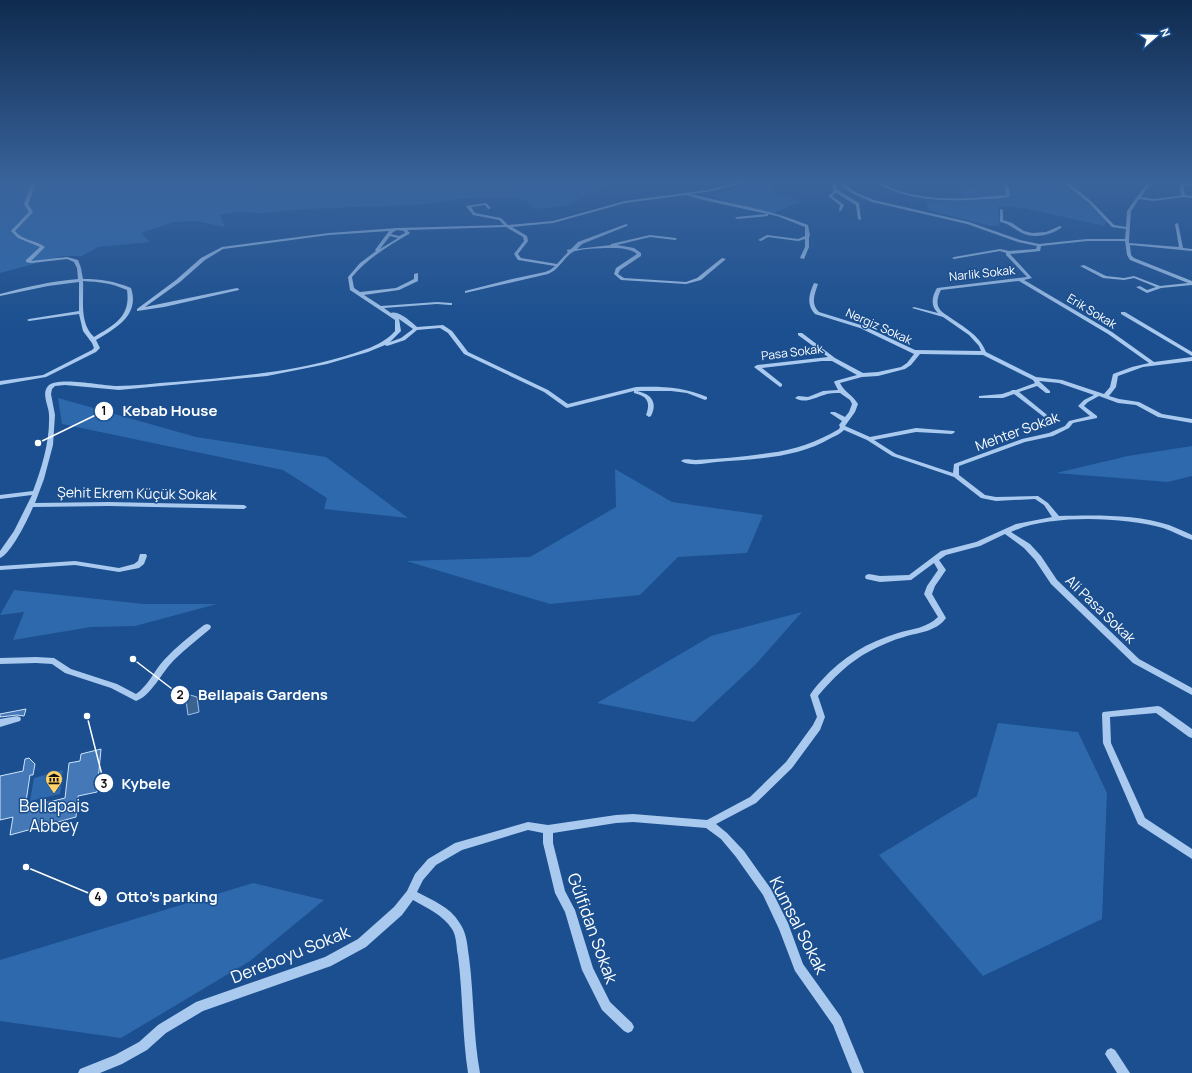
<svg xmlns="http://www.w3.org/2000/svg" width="1192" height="1073" viewBox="0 0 1192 1073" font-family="Manrope,sans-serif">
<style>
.green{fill:#2e69ad}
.water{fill:#3c6290;stroke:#9cc4f0}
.building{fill:#4478b7;stroke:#cfe3fa}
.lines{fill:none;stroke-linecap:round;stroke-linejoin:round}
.minor{fill:#a9c9ee;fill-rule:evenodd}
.labels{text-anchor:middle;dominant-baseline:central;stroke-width:3;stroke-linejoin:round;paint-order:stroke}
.far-street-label{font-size:12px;fill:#fff;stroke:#1b4f8f}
.street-label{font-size:14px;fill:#fff;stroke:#1b4f8f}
.near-poi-label{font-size:17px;fill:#fff;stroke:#1b4f8f}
.near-street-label{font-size:17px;fill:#fff;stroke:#1b4f8f}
.leader{fill:none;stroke:#fff;stroke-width:1.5}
.callout-dot{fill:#fff;stroke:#1b4f8f;stroke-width:1.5}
.mark-label{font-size:12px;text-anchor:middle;font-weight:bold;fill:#111}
.callout-label{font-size:15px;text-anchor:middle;font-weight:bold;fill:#fff;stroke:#1b4f8f;stroke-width:3;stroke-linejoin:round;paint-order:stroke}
</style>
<rect width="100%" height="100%" fill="#1b4f8f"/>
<g class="green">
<path d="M 0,180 L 648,180 L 611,183 L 566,206 L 535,209 L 528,202 L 510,197 L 457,199 L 418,205 L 303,209 L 263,213 L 236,212 L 220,215 L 225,227 L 195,221 L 174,222 L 141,233 L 150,242 L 98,247 L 82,256 L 63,256 L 0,273 Z"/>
<path d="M 1029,180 L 1058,180 L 1087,202 L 1104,219 L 1106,222 L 1104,226 L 1024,208 L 998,206 L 1000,225 L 990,226 L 928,210 L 926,201 L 966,200 L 954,189 L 999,186 L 1032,190 Z"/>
<path d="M 762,182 L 776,187 L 768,190 L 802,202 L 773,213 L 768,212 L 722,200 L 710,194 L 717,194 L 749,183 L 753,185 Z"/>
<path d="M 58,398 L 196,437 L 326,457 L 408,518 L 324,509 L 327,498 L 283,470 L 62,424 Z"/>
<path d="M 1192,446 L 1192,476 L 1168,482 L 1056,473 L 1128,456 Z"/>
<path d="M 615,469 L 672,502 L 763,515 L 747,553 L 678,557 L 640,595 L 550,604 L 406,561 L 530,557 L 616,507 Z"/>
<path d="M 14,590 L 144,604 L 217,604 L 135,626 L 91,627 L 13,640 L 24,612 L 0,615 Z"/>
<path d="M 802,612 L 756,664 L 694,722 L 597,703 L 711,636 Z"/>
<path d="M 998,723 L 1078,732 L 1107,793 L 1102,919 L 983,976 L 879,855 L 977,796 Z"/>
<path d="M 63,770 L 60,794 L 30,801 L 34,778 Z"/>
<path d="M 253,883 L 324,900 L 250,961 L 121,1038 L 0,1021 L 0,960 Z"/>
</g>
<path class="water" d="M 190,695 L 197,697 L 199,712 L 188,715 L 186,700 Z"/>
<g class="building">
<path d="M 26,709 L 24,716 L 17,715 L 0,717 L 0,714 Z"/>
<path d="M 101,749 L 97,792 L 78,796 L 76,817 L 10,835 L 13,817 L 0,820 L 0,776 L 23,771 L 25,759 L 29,758 L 35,764 L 33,775 L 30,775 L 25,808 L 65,798 L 69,763 L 80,761 L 81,754 Z"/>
</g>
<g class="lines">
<g class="minor">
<path d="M 36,180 L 40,180 L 35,186 L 28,204 L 33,212 L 15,231 C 23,241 36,240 45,247 L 31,261 L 67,257 L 78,260 L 81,268 L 83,279 C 101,279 114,281 131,288 C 140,315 116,328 96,340 L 100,348 L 96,352 L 46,377 L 0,385 L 0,381 L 43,375 L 92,350 L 94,348 L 92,343 L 83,331 L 79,314 L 29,321 L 27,320 L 29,319 L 79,311 L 79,282 L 48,286 L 0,296 L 0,294 C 26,287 52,281 78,279 L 77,268 L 74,262 L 67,259 L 31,263 L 26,262 L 26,260 L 40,247 L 18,238 L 11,231 L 29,212 L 24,204 L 31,186 ZM 83,281 C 100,282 111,283 127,290 C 131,317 114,325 94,337 C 79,323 84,300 83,281 Z"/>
<path d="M 750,180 L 758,180 L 707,192 L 690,194 C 730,204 770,209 808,225 L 810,236 L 809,237 L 809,247 L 804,259 L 800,258 L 805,247 L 805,239 L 798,241 L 768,237 L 761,241 L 758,240 L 767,235 L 798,239 L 805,236 L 805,227 L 777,216 L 703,200 L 686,195 L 625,203 L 553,223 L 512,227 L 527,236 L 528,241 L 518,254 L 521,258 L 557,264 L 568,252 L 567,251 L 567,250 L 571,249 L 578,242 L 626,224 L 628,225 L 627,226 L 582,244 L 577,249 L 611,245 L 611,244 L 650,235 L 676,238 L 677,239 L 675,240 L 650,237 L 617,245 L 634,248 L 641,253 L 641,256 L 620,270 L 618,274 L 624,278 L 686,282 L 697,278 L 722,258 L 726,259 L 701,280 L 686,284 L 621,280 L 614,274 L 616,268 L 637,254 C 633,251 630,250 625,249 C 617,247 580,248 573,252 C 563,258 559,270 548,274 L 465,293 L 465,291 L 512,279 L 545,272 L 550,270 L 555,266 L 518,260 L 514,254 L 524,241 L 523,237 L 506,227 L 407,230 L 410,233 L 409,234 C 389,245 367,259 352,277 L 354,288 L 360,292 L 396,288 L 414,279 L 414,274 L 418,273 L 418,281 L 399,290 L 364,295 L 381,306 L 437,302 L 452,303 L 452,305 L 450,305 L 437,304 L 384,308 L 391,313 C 399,310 411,322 417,327 L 443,325 L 452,331 L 468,352 L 548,390 L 568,404 L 636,387 C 661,386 684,387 707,397 L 707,399 L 705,400 L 687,393 L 671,391 L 637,391 C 651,394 658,402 651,416 L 649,417 L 646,415 C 651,402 647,396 634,393 L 634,391 L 567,408 L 565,407 L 544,392 L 464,354 L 448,333 L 440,328 L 417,330 L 405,340 L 387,346 L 385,345 L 368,352 L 327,364 L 267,376 L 119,390 L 65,385 L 55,386 L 52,389 L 51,394 L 55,415 L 53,445 L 44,479 L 35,503 L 109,502 L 244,505 L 247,507 L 244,509 L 109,506 L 33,507 C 28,519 11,554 0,558 L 0,551 L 14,531 L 32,495 L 0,499 L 0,495 L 33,491 C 42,467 50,441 49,415 C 49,406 41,394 48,386 C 58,376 102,386 117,386 C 136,386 155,383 174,382 C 231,377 287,373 342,357 C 361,351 382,346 395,331 L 395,320 L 350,290 L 348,277 L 360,263 L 376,251 L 375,250 L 389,231 L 329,235 L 223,249 L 205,260 L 180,282 L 145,307 L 237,288 L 239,289 L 239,290 L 164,307 L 137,311 L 137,309 L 176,280 L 201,258 L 222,247 L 329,233 L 397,228 L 504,225 L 499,220 L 473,215 L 466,206 L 486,203 L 490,207 L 490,209 L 488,209 L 485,205 L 471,207 L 475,213 L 501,218 L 508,225 L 553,221 L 625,201 L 707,190 ZM 397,230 L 404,231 L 405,233 L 399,236 L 391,234 L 393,232 ZM 390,236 L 398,238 L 380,249 ZM 399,319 L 413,329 L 401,338 L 390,342 L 401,331 Z"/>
<path d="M 830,180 L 834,180 L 838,190 L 859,203 L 861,220 L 858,219 L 856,205 L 836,193 L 832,196 L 844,205 L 841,211 L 839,211 L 840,205 L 828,196 L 834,191 Z"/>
<path d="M 834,180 L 839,180 L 855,192 L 874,200 L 969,222 L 1020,240 L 1039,244 L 1087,239 L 1125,239 L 1126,229 L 1112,227 L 1089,203 L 1060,180 L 1065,180 L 1091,201 L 1114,225 L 1126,227 L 1127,211 L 1149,180 L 1153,180 L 1141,197 L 1154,199 L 1179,196 L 1181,195 L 1180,184 L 1192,183 L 1192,185 L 1183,186 L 1185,195 L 1192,196 L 1192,198 L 1183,197 L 1154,201 L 1139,199 L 1131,211 L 1129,240 L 1129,243 L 1179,247 L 1175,224 L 1178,223 L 1183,248 L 1192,249 L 1192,251 L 1130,245 L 1131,255 L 1134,258 L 1192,281 L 1192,285 L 1161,288 L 1147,293 L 1136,287 L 1140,286 L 1147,290 L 1156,287 L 1134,278 L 1124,280 L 1103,278 L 1080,266 L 1084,265 L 1106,276 L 1124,278 L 1134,276 L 1160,286 L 1188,283 L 1130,260 L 1127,255 L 1125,241 L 1087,241 L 1041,246 L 1040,251 L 1010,254 L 1032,278 L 1024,280 L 1112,332 L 1154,362 L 1192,357 L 1192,361 L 1143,367 L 1118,376 L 1116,387 L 1109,396 L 1119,399 L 1139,402 L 1162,414 L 1192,419 L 1192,423 L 1158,417 L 1136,405 L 1118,403 L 1099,396 L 1088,402 L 1084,406 L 1097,416 L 1097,418 L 1073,423 L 1069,428 L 1053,436 L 1025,442 L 959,466 L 959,475 L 985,495 L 996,497 L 1038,496 L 1048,503 L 1059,516 C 1093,515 1136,514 1169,525 C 1177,528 1185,532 1192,535 L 1192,540 C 1182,537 1173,531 1163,528 C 1123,517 1050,514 1011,532 L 1030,544 L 1041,556 L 1057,580 L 1139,659 L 1192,688 L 1192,695 L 1133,663 L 1051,584 L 1035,560 L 1024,548 L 1005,534 L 980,546 L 946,555 L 939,560 L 946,570 L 935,586 L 932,594 L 946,618 C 936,632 919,632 904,637 C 893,640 881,645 870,651 C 849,662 833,678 818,696 L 825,717 L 820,730 L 792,768 L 756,803 L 716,824 L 727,833 L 744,851 L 771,889 L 788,923 L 803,964 L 841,1017 L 864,1073 L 852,1073 L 833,1025 L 795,971 L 779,929 L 763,895 L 736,857 L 721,839 L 706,828 L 633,822 L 616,823 L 553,833 L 553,843 L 565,891 L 575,910 L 593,968 L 610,1002 L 632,1023 L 634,1027 L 632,1031 L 628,1033 L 624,1031 L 602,1010 L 582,970 L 565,912 L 555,893 L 543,843 L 543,833 L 528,830 L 462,850 L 436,865 L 423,880 L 417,892 C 432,900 450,907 459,922 C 467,933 467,944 469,957 C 474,995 473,1035 480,1073 L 468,1073 C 462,1034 463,995 458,956 C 456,947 457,937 452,929 C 443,915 427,908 413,900 L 402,915 L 366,947 L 331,966 L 203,1011 L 166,1033 L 147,1050 L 122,1064 L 100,1073 L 78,1073 L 80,1069 L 115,1055 L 139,1042 L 158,1025 L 196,1002 L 325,957 L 358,939 L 394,907 L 407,891 L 415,874 L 428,859 L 455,843 L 528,822 L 548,825 L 616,815 L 633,814 L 707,820 L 750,797 L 786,762 L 813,725 L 817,717 L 810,695 C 813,690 817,685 821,681 C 842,657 868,642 898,633 C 912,629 927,628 938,617 L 924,594 L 927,586 L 938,570 L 934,563 L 911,580 L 880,582 L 866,579 L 865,577 L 866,575 L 869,574 L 880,576 L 909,575 L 941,551 L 976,542 L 1016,524 L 1052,517 L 1044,505 L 1035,499 L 996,501 L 981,498 L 954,477 L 892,456 L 867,440 L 844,430 C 841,433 836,436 831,438 C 798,458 755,459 717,462 C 707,463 690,467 681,461 C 685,458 690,460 695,460 C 720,459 745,457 769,453 C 795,450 817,442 839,429 L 840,427 L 839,425 L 842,421 L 830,413 L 831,412 L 835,412 L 845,417 L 849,412 L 852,404 L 850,400 L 840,393 C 835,393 829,393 824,395 C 814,398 805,404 795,398 L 798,396 L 808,397 L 823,391 L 838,390 L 834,382 L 835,381 L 857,375 L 832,361 L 822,361 L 762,368 L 782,384 L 782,386 L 780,387 L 754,367 L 757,365 L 828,357 L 798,335 L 798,333 L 802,333 L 835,358 L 863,373 L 878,372 L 901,367 L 907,363 L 914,354 L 860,328 L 815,314 C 806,305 809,294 814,283 L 818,284 C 815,293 810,304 819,312 L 864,326 L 915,350 L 981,351 L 979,346 L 969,335 L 943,317 L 912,308 L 914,307 L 938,313 C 930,306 932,296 937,288 L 1027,277 L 1006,255 L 1006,253 L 1000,251 L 954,259 L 952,258 L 954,257 L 1000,249 L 1009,251 L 1036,249 L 1037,246 L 1018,242 L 967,224 L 872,202 L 853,194 ZM 1019,281 L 1108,334 L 1149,363 L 1132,367 L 1113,374 L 1110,387 L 1104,394 L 1062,380 L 1036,377 L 986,352 C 979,334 963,327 948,316 C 945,314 941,312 939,308 C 936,303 938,295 941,290 ZM 920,354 L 983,355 L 1033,380 L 1035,383 L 1016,390 L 1012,390 L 1011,391 L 1002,394 L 979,396 L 979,398 L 1003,398 L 1014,394 L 1044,417 L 1047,415 L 1046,414 L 1019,392 L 1037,386 L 1046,393 L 1050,393 L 1050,391 L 1039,381 L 1059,383 L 1094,395 L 1084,400 L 1078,406 L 1090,416 L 1069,421 L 1065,426 L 1049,433 L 1022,439 L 954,464 L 953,473 L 896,454 L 874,440 L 916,432 L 952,434 L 955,432 L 954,431 L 916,428 L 870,437 L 845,426 L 855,412 L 858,404 C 853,395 844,392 840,383 L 862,377 L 878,376 L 905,369 L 911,365 Z"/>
<path d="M 871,180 C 879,180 884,185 891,188 C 899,191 907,193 915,195 C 945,201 976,198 1006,195 L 1003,180 L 1007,180 L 1010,196 C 1002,199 991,199 983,199 C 945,202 904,201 871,180 Z"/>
<path d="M 919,180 L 935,180 L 933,181 Z"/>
<path d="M 1000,209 L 1003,210 L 1003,220 L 1012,223 L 1024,231 L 1032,233 L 1046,232 L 1060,226 L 1062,227 C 1052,235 1034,239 1022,233 C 1014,229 1010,224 1000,222 Z"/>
<path d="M 767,214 L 768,214 L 768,216 L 737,219 L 735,218 L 737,217 Z"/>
<path d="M 1121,312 L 1125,312 L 1192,352 L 1192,356 L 1121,314 Z"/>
<path d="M 140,554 L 146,554 L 147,556 L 144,564 L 139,568 L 119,572 L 75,565 L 0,570 L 0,566 L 75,561 L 119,568 L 134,564 L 138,561 Z"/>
<path d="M 207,624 L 210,625 L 211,627 L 210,629 C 198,639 185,649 174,660 C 162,672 151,696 136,701 L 111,688 L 65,673 L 52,664 L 36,663 L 0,664 L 0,658 L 36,657 L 54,658 L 71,669 L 117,684 L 136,694 C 148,686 154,671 164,660 C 176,647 190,636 204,625 Z"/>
<path d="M 1158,706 L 1161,707 L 1192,729 L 1192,738 L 1189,737 L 1156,713 L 1110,717 L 1111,743 L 1145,818 L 1192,849 L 1192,859 L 1138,824 L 1103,743 L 1102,714 L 1103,712 Z"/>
<path d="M 17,716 L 20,717 L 21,719 L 20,721 L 0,727 L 0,719 Z"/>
<path d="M 1111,1048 L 1115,1050 L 1130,1073 L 1117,1073 L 1105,1054 L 1107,1050 Z"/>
</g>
</g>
<linearGradient id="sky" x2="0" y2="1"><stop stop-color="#0f2b4f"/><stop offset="0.55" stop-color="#39639b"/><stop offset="1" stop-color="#39639b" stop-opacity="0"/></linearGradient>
<rect width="1192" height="330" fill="url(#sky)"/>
<defs>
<symbol id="museum-pin" viewBox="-11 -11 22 30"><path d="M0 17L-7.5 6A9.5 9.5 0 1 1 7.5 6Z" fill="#ffd166" stroke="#1b4f8f"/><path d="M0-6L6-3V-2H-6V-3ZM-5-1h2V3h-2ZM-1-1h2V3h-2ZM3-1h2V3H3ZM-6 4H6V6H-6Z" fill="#111"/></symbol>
</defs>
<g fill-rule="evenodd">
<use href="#museum-pin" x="44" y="769" width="20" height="27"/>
</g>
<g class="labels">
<g class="far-street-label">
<text transform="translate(982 273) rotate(-6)">Narlik Sokak</text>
<text transform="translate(1092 311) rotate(31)">Erik Sokak</text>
<text transform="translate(879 326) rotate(24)">Nergiz Sokak</text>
<text transform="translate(792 352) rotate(-7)">Pasa Sokak</text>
</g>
<g class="street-label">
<text transform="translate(1017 431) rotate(-20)">Mehter Sokak</text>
<text transform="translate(137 493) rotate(1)">Şehit Ekrem Küçük Sokak</text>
<text transform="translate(1101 609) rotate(44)">Ali Pasa Sokak</text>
</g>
<g class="near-poi-label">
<text x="54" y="805">Bellapais<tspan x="54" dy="20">Abbey</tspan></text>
</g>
<g class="near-street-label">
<text transform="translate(799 925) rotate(63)">Kumsal Sokak</text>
<text transform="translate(593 928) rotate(70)">Gűlfidan Sokak</text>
<text transform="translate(290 954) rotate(-22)">Dereboyu Sokak</text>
</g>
</g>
<path class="leader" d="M38 443L104 411M133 659L180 695M87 716L104 783M26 867L98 897"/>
<g class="callout-dot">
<circle cx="38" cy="443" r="4"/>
<circle cx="133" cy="659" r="4"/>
<circle cx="87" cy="716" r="4"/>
<circle cx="26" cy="867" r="4"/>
<circle cx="104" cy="411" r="10"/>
<circle cx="180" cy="695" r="10"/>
<circle cx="104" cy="783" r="10"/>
<circle cx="98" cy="897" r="10"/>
</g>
<g class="mark-label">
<text x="104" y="415">1</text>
<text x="180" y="699">2</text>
<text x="104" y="788">3</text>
<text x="98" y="901">4</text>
</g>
<g class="callout-label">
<text x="170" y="416">Kebab House</text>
<text x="263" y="700">Bellapais Gardens</text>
<text x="146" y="789">Kybele</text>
<text x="167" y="902">Otto's parking</text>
</g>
<g transform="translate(1156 36) rotate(70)" stroke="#1b4f8f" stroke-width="3" paint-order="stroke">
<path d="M0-3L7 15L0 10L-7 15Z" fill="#ffffff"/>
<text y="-6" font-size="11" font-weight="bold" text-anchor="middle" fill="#ffffff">N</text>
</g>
</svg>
